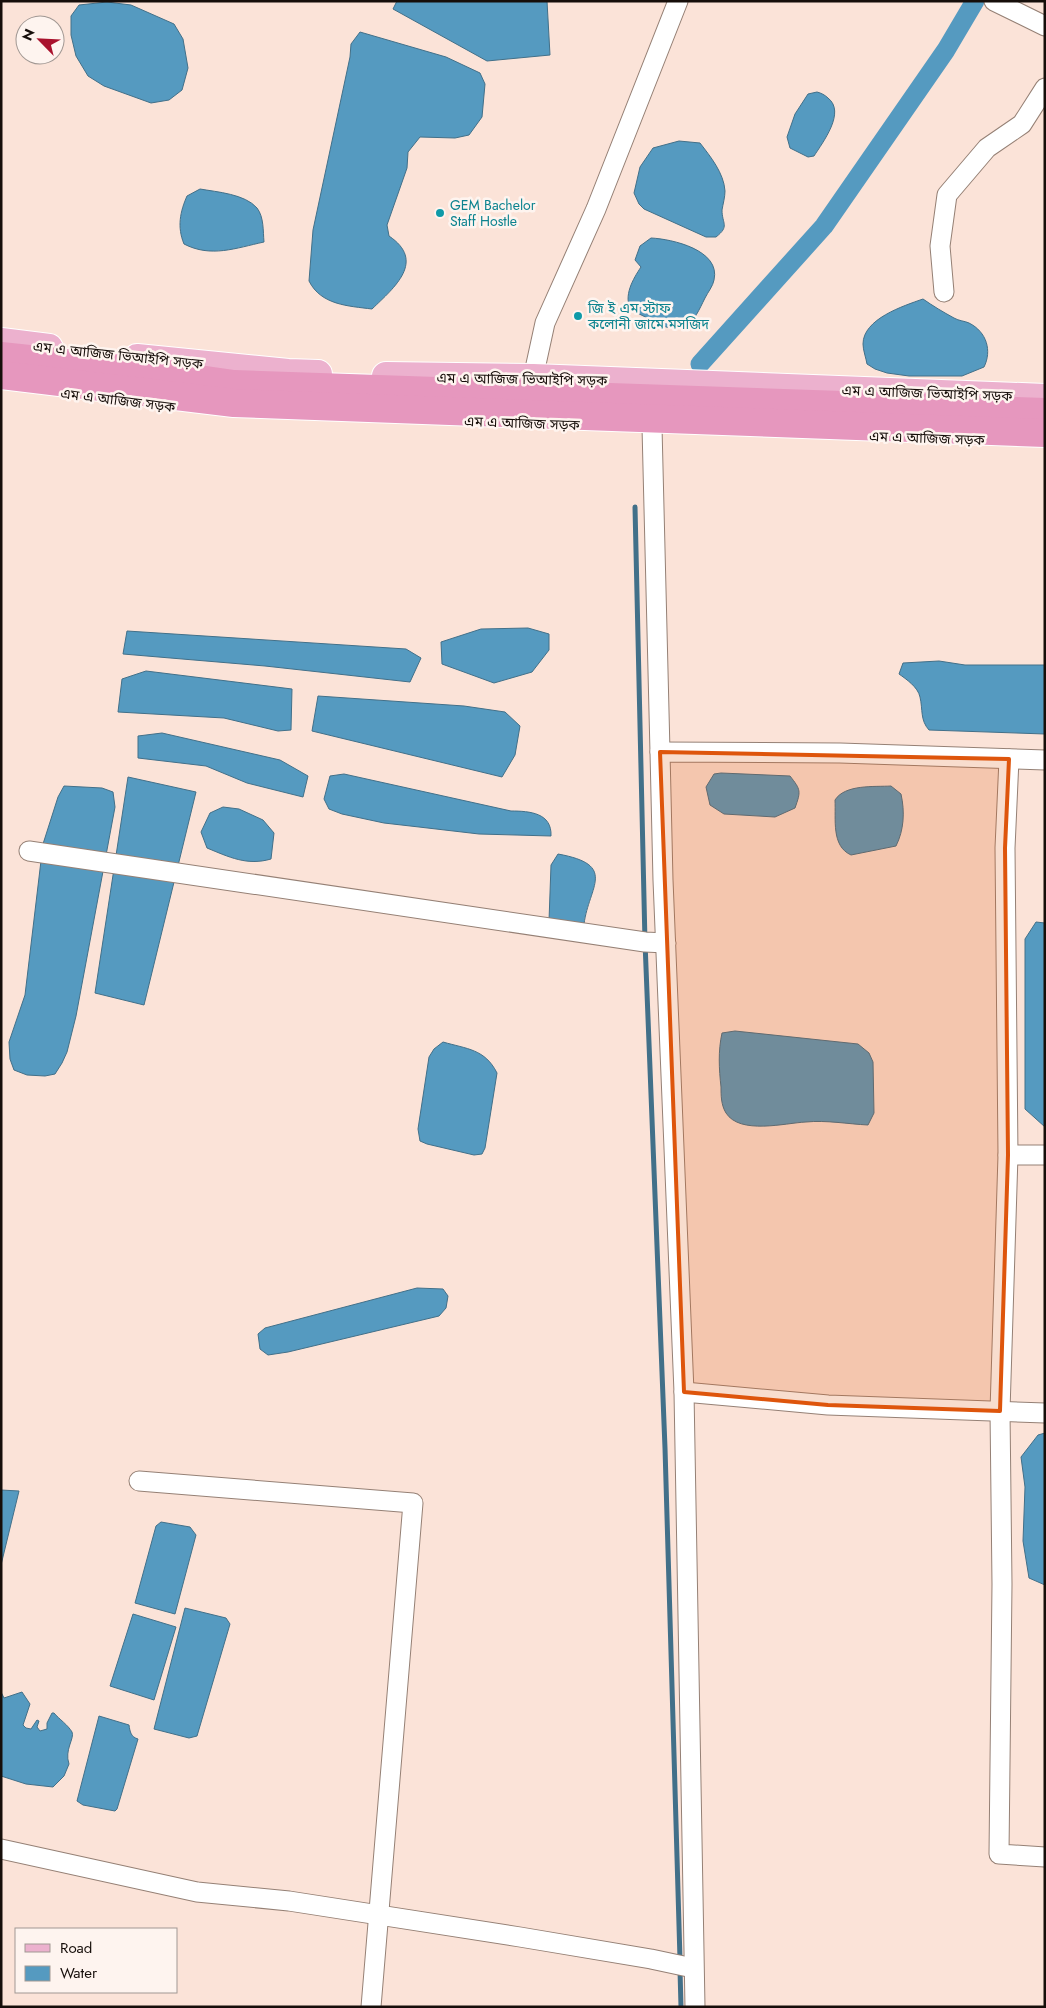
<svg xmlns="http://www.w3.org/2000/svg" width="1046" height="2008" viewBox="0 0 1046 2008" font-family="Jost,'Noto Sans Bengali',sans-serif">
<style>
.water{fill:#559ac0;stroke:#427089}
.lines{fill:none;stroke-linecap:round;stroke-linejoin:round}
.stream{stroke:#427089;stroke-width:5}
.canal{stroke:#559ac0;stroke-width:19}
.minor-casing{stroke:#958075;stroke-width:21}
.primary-casing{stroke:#fff;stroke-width:30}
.trunk-casing{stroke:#fff;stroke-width:30}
.minor{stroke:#fff;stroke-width:19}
.primary{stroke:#ecb1ce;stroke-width:28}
.trunk{stroke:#e697be;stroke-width:28}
.marked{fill:#de550c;fill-opacity:0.2;stroke:#de550c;stroke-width:4;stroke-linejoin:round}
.culture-dot{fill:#0f9aa8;stroke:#fef4ef;stroke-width:2}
.labels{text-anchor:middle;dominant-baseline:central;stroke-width:5;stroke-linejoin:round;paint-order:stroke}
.culture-label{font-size:14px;fill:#0d838f;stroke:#fef4ef;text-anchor:start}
.street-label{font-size:14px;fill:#160e0a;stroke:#fef4ef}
</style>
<rect width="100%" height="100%" fill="#fbe3d8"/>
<g class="water">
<path d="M 397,1 L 547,1 L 550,55 L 487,61 L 393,9 Z"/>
<path d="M 107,2 L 131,5 L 174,24 L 183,39 L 188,68 L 182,90 L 169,100 L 151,103 L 104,86 L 88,76 L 76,56 L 71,35 L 71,16 L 79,5 Z"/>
<path d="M 360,32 L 446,57 L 480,73 L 485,84 L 482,117 L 469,135 L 455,138 L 420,137 L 408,152 L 407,168 L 387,225 L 389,236 C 426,261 395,287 372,309 C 348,306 321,305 309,281 L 313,230 L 350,57 L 351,44 Z"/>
<path d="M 817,92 C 821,93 825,95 828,98 C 846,112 823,142 814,156 L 808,157 L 790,148 L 787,137 L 795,114 L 808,94 Z"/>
<path d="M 679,141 L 700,143 C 710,156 724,173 725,191 C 725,197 723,204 722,210 C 722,224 730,226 716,237 L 706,237 L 644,209 L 639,204 L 634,193 L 640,167 L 653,148 Z"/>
<path d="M 200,189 C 217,192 245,194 257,208 C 264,217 263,231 264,242 C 236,248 211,258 184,244 C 177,227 180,212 187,196 Z"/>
<path d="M 651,238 C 672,239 721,250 714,280 C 713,286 708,292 705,298 C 699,310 695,320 684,329 L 666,327 L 631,310 C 623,296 633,279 641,267 L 635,260 L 640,246 Z"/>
<path d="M 923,299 C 933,306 943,312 954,318 C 959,321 965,321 969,323 C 987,332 992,351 984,367 L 962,376 L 909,376 L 887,373 L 875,369 L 867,364 C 866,358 863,350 863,344 C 863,319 903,306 923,299 Z"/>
<path d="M 528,628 L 549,634 L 549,650 L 532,672 L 494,683 L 442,664 L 441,642 L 481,629 Z"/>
<path d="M 127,631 L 406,649 L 421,658 L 410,682 L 265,666 L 123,654 Z"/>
<path d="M 939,661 L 965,665 L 1045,665 L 1045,734 L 929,730 C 920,720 923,710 920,697 C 918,687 906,679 899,674 L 903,663 Z"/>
<path d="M 146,671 L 292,689 L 291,730 L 278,731 L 224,718 L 118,712 L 122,679 Z"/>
<path d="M 318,696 L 464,706 L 505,712 L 520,726 L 515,755 L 502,777 L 312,731 Z"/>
<path d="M 162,733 L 280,760 L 308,776 L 303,797 L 247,783 L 206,766 L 138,758 L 138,736 Z"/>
<path d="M 721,773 L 790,776 C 801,790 801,791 795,808 L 775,817 L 724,814 L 710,805 L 706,787 L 714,774 Z"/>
<path d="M 344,774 L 511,811 C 530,811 552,813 551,836 L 479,834 L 419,827 L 384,823 L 342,814 L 329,809 L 324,799 L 330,776 Z"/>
<path d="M 128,777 L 196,792 L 144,1005 L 95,993 Z"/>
<path d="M 64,786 L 102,788 L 113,792 L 115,807 L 76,1016 L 67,1052 L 62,1063 L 55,1074 L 45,1076 L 27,1075 L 14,1070 L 10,1059 L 9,1042 L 25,995 L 43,844 L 58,797 Z"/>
<path d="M 891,786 L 901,794 C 905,812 904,830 896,846 L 851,855 C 831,846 836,819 835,800 C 845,784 875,787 891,786 Z"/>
<path d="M 223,807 L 239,809 L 263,820 L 274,833 L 271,859 C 247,866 229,857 207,848 L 201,832 L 210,813 Z"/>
<path d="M 558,854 C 618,865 589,886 584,924 L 549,921 L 551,865 Z"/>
<path d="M 1036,922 L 1045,923 L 1045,1127 L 1025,1109 L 1025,939 Z"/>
<path d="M 735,1031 L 858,1044 L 869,1053 L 873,1062 L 874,1113 L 868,1125 C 848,1124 826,1120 806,1122 C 785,1123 740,1135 726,1113 C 721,1105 721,1095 721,1087 C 719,1069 718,1051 722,1033 Z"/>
<path d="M 443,1042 C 467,1049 485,1049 497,1073 L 485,1148 L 482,1154 L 474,1155 L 427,1144 L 420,1141 L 418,1129 L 429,1057 L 434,1049 Z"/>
<path d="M 417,1288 L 443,1289 L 448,1296 L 446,1308 L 439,1316 L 288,1352 L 268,1355 L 260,1349 L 258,1334 L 265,1328 Z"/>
<path d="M 1045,1433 L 1045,1585 L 1029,1578 L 1023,1541 L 1025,1487 L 1021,1457 L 1038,1435 Z"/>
<path d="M 1,1490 L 19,1491 L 1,1565 Z"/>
<path d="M 161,1522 L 190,1527 L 196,1535 L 175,1614 L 135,1603 L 156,1526 Z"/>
<path d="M 185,1608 L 226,1618 L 230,1624 L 197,1736 L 189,1738 L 154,1729 Z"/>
<path d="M 133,1614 L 176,1627 L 154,1700 L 110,1686 Z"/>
<path d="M 1,1692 L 4,1698 L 22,1692 L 30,1704 L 23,1725 L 26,1728 L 31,1729 L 37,1720 L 39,1721 L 37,1727 L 40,1731 L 47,1729 L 47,1723 L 52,1713 L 54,1713 C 59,1719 68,1725 72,1732 C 75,1738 64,1750 69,1764 L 64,1776 L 53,1787 L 26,1784 L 1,1776 Z"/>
<path d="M 99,1716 L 129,1725 C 130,1732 131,1737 138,1739 L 117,1809 L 115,1811 L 83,1805 L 77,1801 Z"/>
</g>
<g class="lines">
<g class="stream">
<path d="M 635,507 L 645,942 L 665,1448 L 680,1959"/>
<path d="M 680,1970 L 681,2007"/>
</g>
<path class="canal" d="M 700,364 L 824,226 L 946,50 L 975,1"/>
<defs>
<g id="minor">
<path d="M 994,1 L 1045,26"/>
<path d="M 944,292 L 940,246 L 947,195 L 987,148 L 1022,124 L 1045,88"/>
<path d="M 533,378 L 545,323 L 596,209 L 678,1"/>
<path d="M 652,427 L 660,752"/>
<path d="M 1009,759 L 1005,848 L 1008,1155 L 1000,1411 L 1002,1584 L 999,1854 L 1045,1857"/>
<path d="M 29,851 L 645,942 L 666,943"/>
<path d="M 1008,1155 L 1045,1155"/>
<path d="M 684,1392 L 828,1405 L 1045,1413"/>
<path d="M 139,1481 L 413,1503 L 371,2007"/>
<path d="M 1,1849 L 197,1892 L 289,1901 L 520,1937 L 651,1959 L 693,1968"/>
<path d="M 695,2007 L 684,1392 L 663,880 L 660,752 L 840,753 L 1045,760"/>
</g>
<g id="primary">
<path d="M 1,342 L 49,348"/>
<path d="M 137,358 L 288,373 L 318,374"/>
<path d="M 386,376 L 533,378 L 1045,398"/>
</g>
<g id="trunk">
<path d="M 1,356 L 143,371 L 234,384 L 1045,412"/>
<path d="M 1,375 L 234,403 L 1045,433"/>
</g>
</defs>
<use href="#minor" class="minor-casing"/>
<use href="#primary" class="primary-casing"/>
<use href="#trunk" class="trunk-casing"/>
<use href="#minor" class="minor"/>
<use href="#primary" class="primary"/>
<use href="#trunk" class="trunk"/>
</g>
<path class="marked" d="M 660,752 L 1009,759 L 1005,848 L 1008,1155 L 1000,1411 L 828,1405 L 684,1392 Z"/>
<g class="culture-dot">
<circle cx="440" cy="213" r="5"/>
<circle cx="578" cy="316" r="5"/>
</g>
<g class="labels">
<g class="culture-label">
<text x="450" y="205">GEM Bachelor<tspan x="450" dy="16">Staff Hostle</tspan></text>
<text x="588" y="308">জি ই এম স্টাফ<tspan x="588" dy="16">কলোনী জামে মসজিদ</tspan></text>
</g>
<g class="street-label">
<text transform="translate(118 355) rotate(6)">এম এ আজিজ ভিআইপি সড়ক</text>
<text transform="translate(522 379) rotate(1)">এম এ আজিজ ভিআইপি সড়ক</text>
<text transform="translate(927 393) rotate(2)">এম এ আজিজ ভিআইপি সড়ক</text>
<text transform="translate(118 400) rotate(7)">এম এ আজিজ সড়ক</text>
<text transform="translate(522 423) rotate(2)">এম এ আজিজ সড়ক</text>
<text transform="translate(927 438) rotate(2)">এম এ আজিজ সড়ক</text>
</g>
</g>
<rect width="1046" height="2008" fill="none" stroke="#160e0a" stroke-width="5"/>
<rect x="15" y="1928" width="162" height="65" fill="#fef4ef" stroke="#a19893"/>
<rect x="25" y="1944" width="25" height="8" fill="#ecb1ce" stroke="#a19893"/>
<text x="60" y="1953" font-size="15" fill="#160e0a">Road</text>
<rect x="25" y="1966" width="25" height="15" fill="#559ac0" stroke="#a19893"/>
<text x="60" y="1978" font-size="15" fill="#160e0a">Water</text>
<g transform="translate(40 40) rotate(294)"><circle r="24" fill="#fef4ef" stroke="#a19893"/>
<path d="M0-4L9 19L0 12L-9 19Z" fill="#a9122d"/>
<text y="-8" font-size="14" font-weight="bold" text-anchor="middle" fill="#160e0a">N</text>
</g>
</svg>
